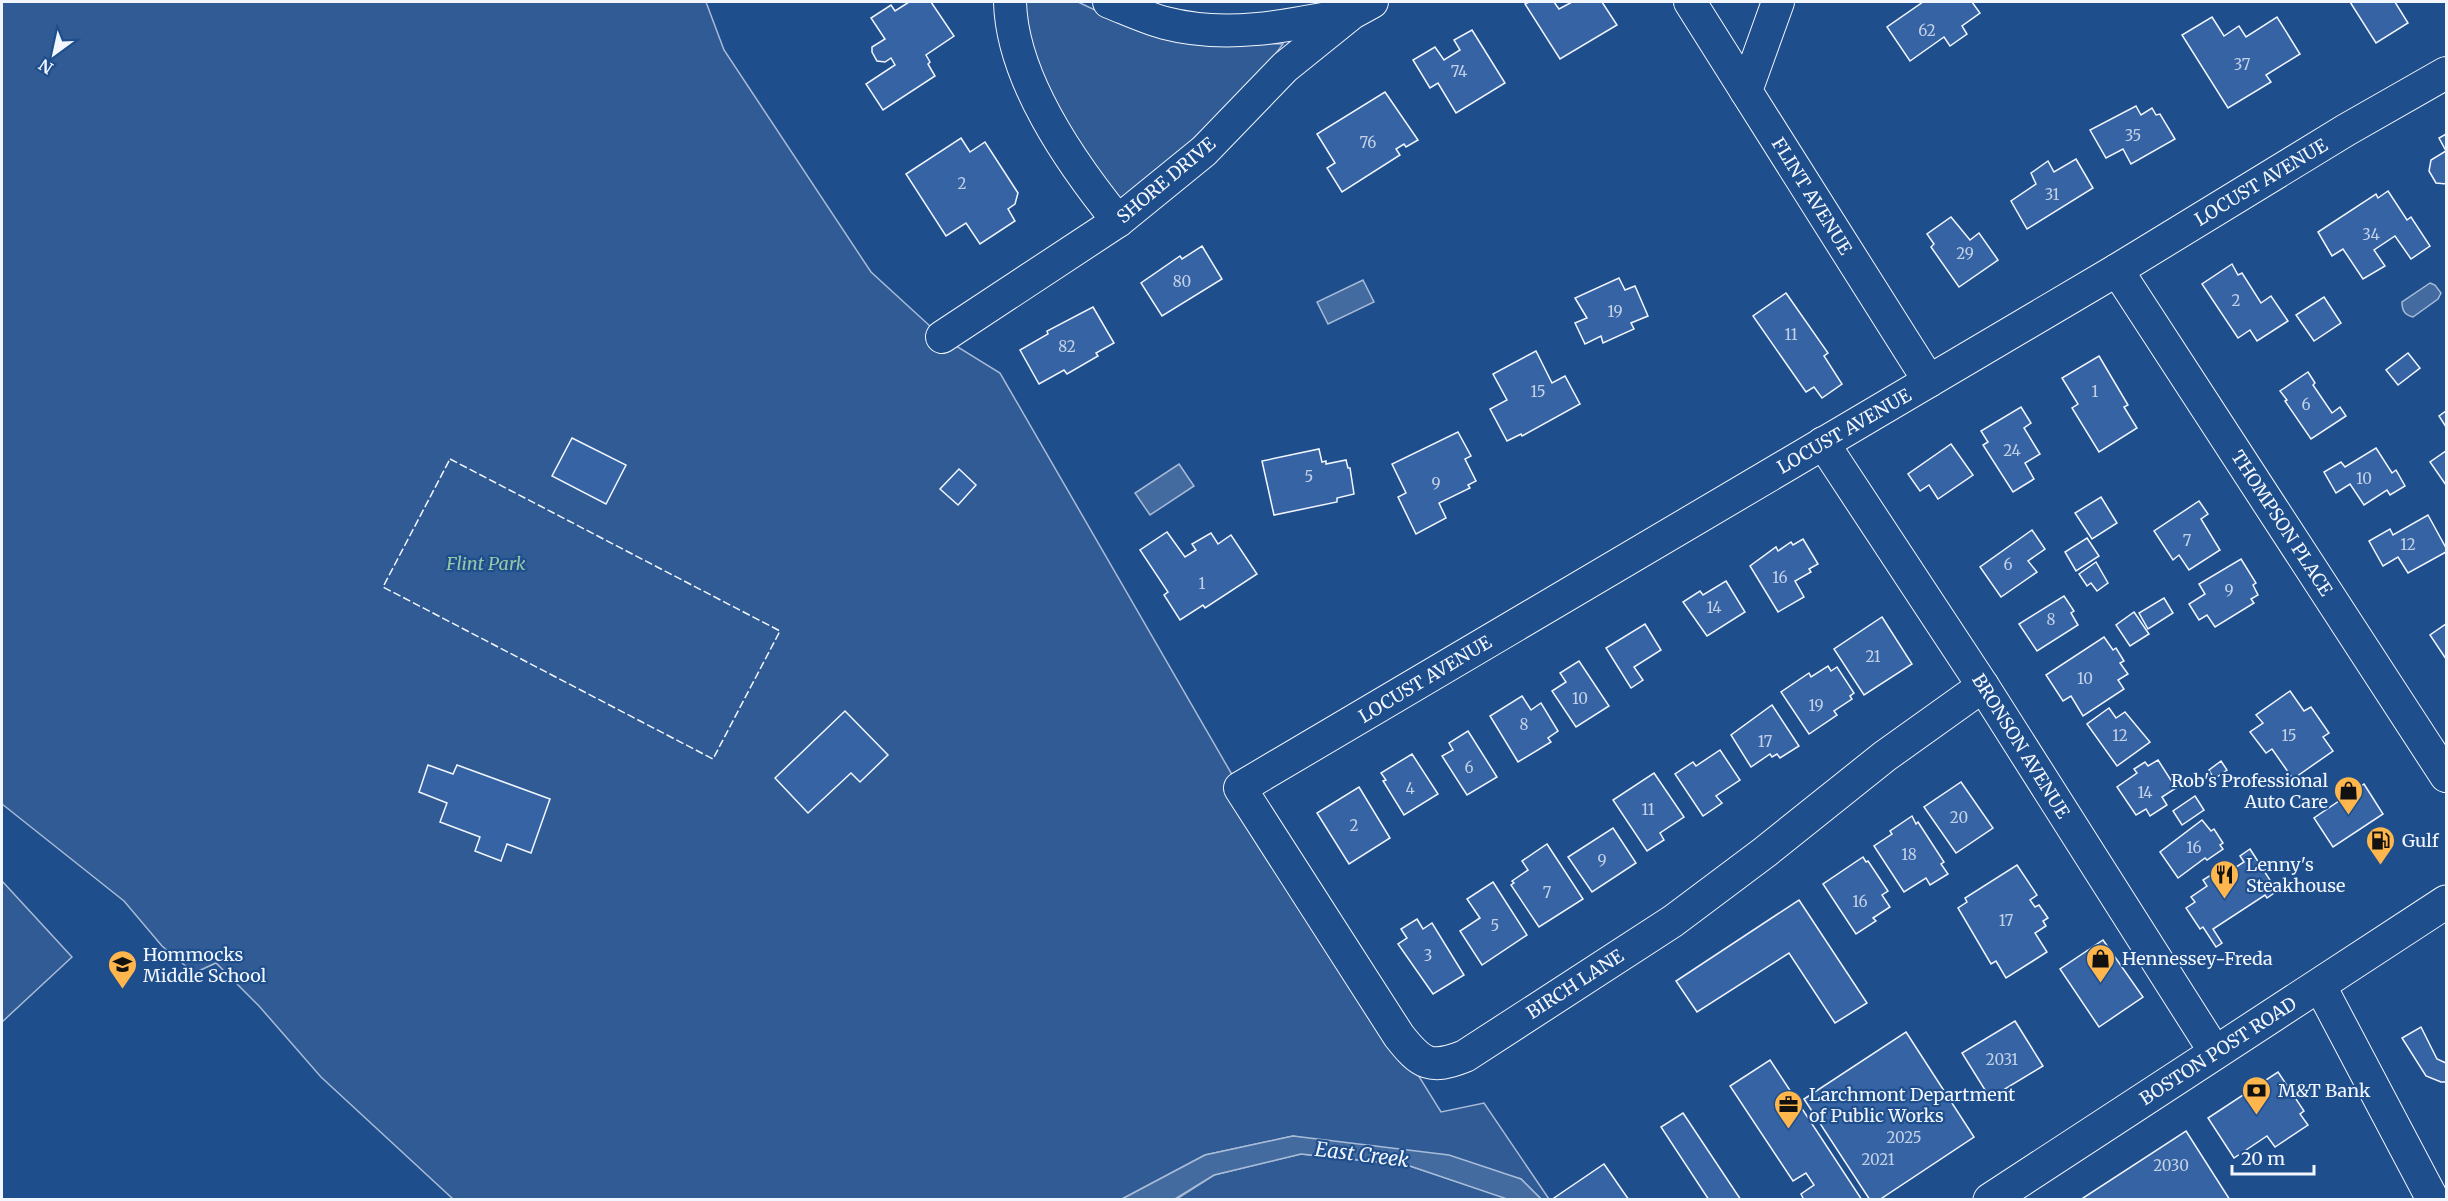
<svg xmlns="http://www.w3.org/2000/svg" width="2448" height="1201" viewBox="0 0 2448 1201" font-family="Merriweather,serif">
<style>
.green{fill:#305b95;stroke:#a8bbd7;stroke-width:1.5}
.water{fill:#446ba0;stroke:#a8bbd7;stroke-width:1.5}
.building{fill:#3563a3;stroke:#f2f6ff;stroke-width:1.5}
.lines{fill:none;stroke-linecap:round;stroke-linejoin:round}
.minor-casing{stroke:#f2f6ff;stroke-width:34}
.major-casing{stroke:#f2f6ff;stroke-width:35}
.minor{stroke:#1f4e8c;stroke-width:32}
.major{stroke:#1f4e8c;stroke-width:33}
.fence{stroke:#f2f6ff;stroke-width:1.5;stroke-dasharray:8 3;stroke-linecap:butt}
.labels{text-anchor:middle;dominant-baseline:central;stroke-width:4.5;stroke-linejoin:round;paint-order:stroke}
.number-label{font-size:15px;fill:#c3d1e8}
.street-label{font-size:18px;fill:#f2f6ff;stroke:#1f4e8c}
.park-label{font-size:18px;font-style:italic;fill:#97c8a6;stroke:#1f4e8c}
.poi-label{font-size:18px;fill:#f2f6ff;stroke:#1f4e8c;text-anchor:start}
.water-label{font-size:20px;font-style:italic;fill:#f2f6ff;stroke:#1f4e8c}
</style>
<rect width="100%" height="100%" fill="#1f4e8c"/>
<g class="green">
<path d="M 2,2 L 706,2 L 724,50 L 871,272 L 943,338 L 1000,373 L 1238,785 L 1441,1112 L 1484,1103 L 1549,1199 L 1541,1199 L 1521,1179 L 1494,1172 L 1293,1136 L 1205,1155 L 1122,1199 L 453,1199 L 321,1077 L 259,1006 L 216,963 L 194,973 L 162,946 L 124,901 L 2,804 Z"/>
<path d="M 1016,2 L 1078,2 L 1127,25 L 1212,41 L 1283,44 L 1252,85 L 1131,196 L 1118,200 L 1038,89 Z"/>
<path d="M 2,881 L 72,957 L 2,1022 Z"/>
<path d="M 1301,1154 L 1407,1165 L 1509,1199 L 1175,1200 L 1214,1175 Z"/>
</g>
<g class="water">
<path d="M 1363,280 L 1374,302 L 1328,324 L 1317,302 Z"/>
<path d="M 2430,283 L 2435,285 L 2441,293 L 2438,299 L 2413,317 C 2405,315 2402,311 2402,302 Z"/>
<path d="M 1179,464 L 1194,486 L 1150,515 L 1135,493 Z"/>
<path d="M 1293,1136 L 1449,1155 L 1521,1179 L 1541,1199 L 1507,1199 L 1407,1165 L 1301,1154 L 1214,1175 L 1175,1199 L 1122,1199 L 1205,1155 Z"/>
</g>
<g class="building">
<path d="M 909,2 L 931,2 L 954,36 L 926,55 L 930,62 L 928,64 L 935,76 L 883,110 L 866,84 L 895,65 L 891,58 L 885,62 L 877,61 L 872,52 L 872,47 L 885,39 L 871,18 L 891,5 L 895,11 Z"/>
<path d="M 1529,2 L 1554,2 L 1559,9 L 1572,2 L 1602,2 L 1617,25 L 1560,59 L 1525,4 Z"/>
<path d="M 1923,2 L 1972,2 L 1980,13 L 1962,26 L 1967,34 L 1950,46 L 1944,37 L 1910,61 L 1887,27 Z"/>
<path d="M 2350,2 L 2395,2 L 2408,23 L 2376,43 Z"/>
<path d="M 2212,17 L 2224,36 L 2239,26 L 2246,37 L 2277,17 L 2300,54 L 2266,75 L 2271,82 L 2228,108 L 2182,35 Z"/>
<path d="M 1472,30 L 1505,83 L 1456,113 L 1438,83 L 1430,88 L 1413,60 L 1435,47 L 1444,60 L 1460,50 L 1454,40 Z"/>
<path d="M 1385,92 L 1418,140 L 1406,147 L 1404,144 L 1396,149 L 1400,155 L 1342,192 L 1327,168 L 1335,163 L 1317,134 Z"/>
<path d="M 2136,106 L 2141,115 L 2152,108 L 2156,115 L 2160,114 L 2175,139 L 2131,164 L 2123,149 L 2106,158 L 2090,130 Z"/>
<path d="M 2446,134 L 2446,184 L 2436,183 L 2429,171 L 2431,160 L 2446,151 L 2439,138 Z"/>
<path d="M 961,138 L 970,152 L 985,142 L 1018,193 L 1015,204 L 1008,209 L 1015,221 L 980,244 L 966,223 L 946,236 L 906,174 Z"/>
<path d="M 2076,159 L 2093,188 L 2027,229 L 2011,201 L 2036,184 L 2031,173 L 2048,161 L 2054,172 Z"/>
<path d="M 2388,191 L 2407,220 L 2411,217 L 2430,246 L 2411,259 L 2395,236 L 2374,250 L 2385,266 L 2363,279 L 2343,249 L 2332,256 L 2318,232 L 2376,194 L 2378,198 Z"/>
<path d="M 1951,217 L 1970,240 L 1979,233 L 1998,260 L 1959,287 L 1931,247 L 1934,244 L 1927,234 Z"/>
<path d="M 1202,246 L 1222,279 L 1162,316 L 1141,283 L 1180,256 L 1182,259 Z"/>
<path d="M 2232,264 L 2238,275 L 2242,273 L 2261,303 L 2271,296 L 2288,321 L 2257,341 L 2250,330 L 2238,338 L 2202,284 Z"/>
<path d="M 1619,278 L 1625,290 L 1635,286 L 1648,316 L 1631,323 L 1634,329 L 1603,343 L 1601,336 L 1585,344 L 1575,323 L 1587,318 L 1575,298 Z"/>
<path d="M 1786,293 L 1828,353 L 1824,356 L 1842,384 L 1822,398 L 1814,387 L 1806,392 L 1753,316 Z"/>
<path d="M 2324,297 L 2341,323 L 2314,341 L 2296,315 Z"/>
<path d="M 1093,307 L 1114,343 L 1096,353 L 1098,356 L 1067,374 L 1064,370 L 1039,384 L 1020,350 L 1048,334 L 1047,331 Z"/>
<path d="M 1536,351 L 1552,383 L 1565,376 L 1580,404 L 1522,436 L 1521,434 L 1507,441 L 1490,409 L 1507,400 L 1493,374 Z"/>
<path d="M 2408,353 L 2420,368 L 2398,385 L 2386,370 Z"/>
<path d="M 2099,356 L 2128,405 L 2124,407 L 2137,428 L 2099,452 L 2072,408 L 2078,404 L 2062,378 Z"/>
<path d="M 2308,372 L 2315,383 L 2313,385 L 2332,413 L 2340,407 L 2346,416 L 2311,439 L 2285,401 L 2287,400 L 2280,391 Z"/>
<path d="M 2021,407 L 2031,423 L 2024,428 L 2040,454 L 2025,463 L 2034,479 L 2013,492 L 1983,445 L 1988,442 L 1981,431 Z"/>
<path d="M 2446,411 L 2446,427 L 2439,416 Z"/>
<path d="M 1458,432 L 1471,456 L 1465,459 L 1476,481 L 1468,485 L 1470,488 L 1439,503 L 1446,518 L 1416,534 L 1398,497 L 1406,493 L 1392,464 Z"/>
<path d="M 572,438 L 626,465 L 606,504 L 552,476 Z"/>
<path d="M 1951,444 L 1973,475 L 1938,499 L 1929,485 L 1920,491 L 1908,474 Z"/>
<path d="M 2376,448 L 2392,473 L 2396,470 L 2405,486 L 2390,495 L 2387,490 L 2364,505 L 2350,484 L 2336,493 L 2324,472 L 2341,462 L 2345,467 Z"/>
<path d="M 1319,449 L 1322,462 L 1326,461 L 1326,464 L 1346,460 L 1348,468 L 1350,468 L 1354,494 L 1337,498 L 1337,502 L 1274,515 L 1262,461 Z"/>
<path d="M 2446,451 L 2446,485 L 2430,462 Z"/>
<path d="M 959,469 L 976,485 L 958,505 L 940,489 Z"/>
<path d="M 2101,497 L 2117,523 L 2092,539 L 2075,513 Z"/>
<path d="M 2199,501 L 2208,514 L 2201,519 L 2220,550 L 2189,570 L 2179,555 L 2173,560 L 2154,531 Z"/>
<path d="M 2428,515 L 2446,548 L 2446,552 L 2408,573 L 2398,557 L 2383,566 L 2369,541 L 2390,529 L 2393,535 Z"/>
<path d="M 2032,530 L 2045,549 L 2028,561 L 2037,572 L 2001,597 L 1980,567 Z"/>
<path d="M 1167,532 L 1185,557 L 1196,550 L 1192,544 L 1211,533 L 1218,544 L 1231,535 L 1257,574 L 1205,608 L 1203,605 L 1180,620 L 1164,595 L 1168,592 L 1140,550 Z"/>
<path d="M 2087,538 L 2099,556 L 2076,571 L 2065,552 Z"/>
<path d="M 1803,539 L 1818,564 L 1809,569 L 1811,572 L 1795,581 L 1804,597 L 1778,612 L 1750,566 L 1776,547 L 1778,551 L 1791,542 L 1793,545 Z"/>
<path d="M 2241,559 L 2256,583 L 2253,585 L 2258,595 L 2251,599 L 2254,603 L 2215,627 L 2207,615 L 2199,620 L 2189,604 L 2205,594 L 2199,584 Z"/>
<path d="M 2096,562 L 2108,583 L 2097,591 L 2091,583 L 2087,586 L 2079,574 Z"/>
<path d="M 1726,581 L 1745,612 L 1707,636 L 1683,602 L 1700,591 L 1703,595 Z"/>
<path d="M 2064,596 L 2074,611 L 2071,613 L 2078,625 L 2037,651 L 2019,624 Z"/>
<path d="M 2164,598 L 2173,613 L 2148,629 L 2139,613 Z"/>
<path d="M 2134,612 L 2149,634 L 2130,646 L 2116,625 Z"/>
<path d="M 1882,617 L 1912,664 L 1864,695 L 1834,649 Z"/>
<path d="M 1645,624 L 1661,650 L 1634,667 L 1643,680 L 1631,688 L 1606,648 Z"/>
<path d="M 2446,624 L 2446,659 L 2430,635 Z"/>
<path d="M 2104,637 L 2113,650 L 2116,648 L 2124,661 L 2120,663 L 2128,674 L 2118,680 L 2124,689 L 2083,716 L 2071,696 L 2063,701 L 2046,675 Z"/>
<path d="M 1579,661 L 1609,706 L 1576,727 L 1552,691 L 1566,682 L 1560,673 Z"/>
<path d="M 1828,666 L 1831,671 L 1837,667 L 1854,693 L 1850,696 L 1852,699 L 1834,711 L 1837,715 L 1809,734 L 1781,692 L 1809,673 L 1811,677 Z"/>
<path d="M 2290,691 L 2304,711 L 2311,707 L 2329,733 L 2323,737 L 2333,751 L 2293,779 L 2272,749 L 2266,753 L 2250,732 L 2263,723 L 2256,715 Z"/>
<path d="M 1522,696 L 1531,710 L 1541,703 L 1558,731 L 1548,738 L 1551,742 L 1518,762 L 1490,716 Z"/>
<path d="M 1772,705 L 1799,746 L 1780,758 L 1777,754 L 1772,757 L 1770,754 L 1751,767 L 1731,735 Z"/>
<path d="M 2109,708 L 2116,718 L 2125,712 L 2150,742 L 2117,766 L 2087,724 Z"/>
<path d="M 845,711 L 888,755 L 860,782 L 851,773 L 808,813 L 775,778 Z"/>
<path d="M 1468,731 L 1497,777 L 1467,795 L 1442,756 L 1453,750 L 1449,743 Z"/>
<path d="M 1720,750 L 1740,780 L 1716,796 L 1722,803 L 1703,816 L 1675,774 L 1693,762 L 1696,766 Z"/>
<path d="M 1412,754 L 1438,794 L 1404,815 L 1383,781 L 1386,780 L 1381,773 Z"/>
<path d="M 2158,760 L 2176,788 L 2162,797 L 2167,805 L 2150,816 L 2146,809 L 2136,815 L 2117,787 L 2137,773 L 2134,769 L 2145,762 L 2148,766 Z"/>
<path d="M 2221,761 L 2227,770 L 2214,779 L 2209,770 Z"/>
<path d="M 428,765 L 453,774 L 457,765 L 550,799 L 531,853 L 507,844 L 501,861 L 475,851 L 480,837 L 440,822 L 447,803 L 419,792 Z"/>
<path d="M 1654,773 L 1684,817 L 1660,833 L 1664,840 L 1647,851 L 1613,800 Z"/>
<path d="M 1961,782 L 1993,828 L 1956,853 L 1924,807 Z"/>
<path d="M 2364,784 L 2383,814 L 2333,847 L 2314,818 Z"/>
<path d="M 1359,787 L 1390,838 L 1349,864 L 1317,813 Z"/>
<path d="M 2195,796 L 2204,810 L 2182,825 L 2173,811 Z"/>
<path d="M 1912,816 L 1916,824 L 1918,822 L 1944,862 L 1941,864 L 1948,874 L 1930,885 L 1926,878 L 1904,892 L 1874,846 L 1892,834 L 1890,831 Z"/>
<path d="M 2202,820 L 2211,831 L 2214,829 L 2223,843 L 2220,845 L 2223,849 L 2207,860 L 2205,858 L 2178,878 L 2160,852 Z"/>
<path d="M 1613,828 L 1636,863 L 1592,892 L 1568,857 Z"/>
<path d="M 1547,844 L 1583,899 L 1539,927 L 1511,885 L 1514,883 L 1512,881 L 1528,870 L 1522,861 Z"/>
<path d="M 2250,849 L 2277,891 L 2267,898 L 2265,895 L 2213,929 L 2222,943 L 2216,947 L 2203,927 L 2200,929 L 2186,908 L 2195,902 L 2191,897 L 2207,886 L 2203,880 L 2227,865 L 2230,871 L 2244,862 L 2240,856 Z"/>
<path d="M 1863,857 L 1866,862 L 1868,861 L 1888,891 L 1882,895 L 1890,907 L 1873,918 L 1876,921 L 1856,934 L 1823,884 Z"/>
<path d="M 2017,865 L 2037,895 L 2030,900 L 2035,907 L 2039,905 L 2048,918 L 2043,921 L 2046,926 L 2035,933 L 2047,952 L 2006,978 L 1996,961 L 1991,964 L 1958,908 L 1967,902 L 1965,898 Z"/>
<path d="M 1493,882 L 1527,935 L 1482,965 L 1460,931 L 1480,918 L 1467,899 Z"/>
<path d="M 1799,900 L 1867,1003 L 1835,1023 L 1789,953 L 1697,1012 L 1676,981 Z"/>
<path d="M 1417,919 L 1423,929 L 1432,923 L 1464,975 L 1433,994 L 1398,944 L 1407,938 L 1401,929 Z"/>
<path d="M 2103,940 L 2143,997 L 2099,1027 L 2060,969 Z"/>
<path d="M 2015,1021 L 2043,1066 L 1990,1098 L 1962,1053 Z"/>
<path d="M 2421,1027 L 2437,1059 L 2446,1063 L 2446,1082 L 2441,1082 L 2426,1076 L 2402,1038 Z"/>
<path d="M 1906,1032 L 1974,1137 L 1879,1200 L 1870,1200 L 1804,1099 Z"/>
<path d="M 1770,1060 L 1862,1200 L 1804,1200 L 1801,1194 L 1814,1185 L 1806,1173 L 1793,1181 L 1730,1086 Z"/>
<path d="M 2278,1072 L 2304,1111 L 2300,1114 L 2308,1125 L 2275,1147 L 2267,1136 L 2234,1158 L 2208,1118 Z"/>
<path d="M 1683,1113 L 1741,1200 L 1709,1200 L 1661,1127 Z"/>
<path d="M 2186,1131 L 2230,1200 L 2084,1200 L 2083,1198 Z"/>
<path d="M 1604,1164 L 1629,1200 L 1555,1200 L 1554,1198 Z"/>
</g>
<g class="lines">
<defs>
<g id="minor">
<path d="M 1010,2 C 1012,79 1071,163 1118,221"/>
<path d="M 1109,2 C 1127,9 1146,18 1165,23 C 1226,39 1288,26 1348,14"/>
<path d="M 1690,2 L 1746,91"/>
<path d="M 1778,2 L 1746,91 L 1929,381"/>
<path d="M 2117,270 L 2446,776"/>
<path d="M 942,337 L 1118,221 L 1204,151 L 1285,67 L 1352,13 L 1372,2"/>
<path d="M 1823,443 L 1983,686 L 2215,1052"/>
<path d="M 1983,686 L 1885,756 L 1765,852 L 1673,921 L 1465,1056 C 1430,1070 1421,1064 1399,1036 L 1240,788 L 2117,270 L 2346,130 L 2446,73"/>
<path d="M 2320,986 L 2433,1200"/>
</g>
<path id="major" d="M 1990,1200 L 2446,902"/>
</defs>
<use href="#minor" class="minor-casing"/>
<use href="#major" class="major-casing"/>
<use href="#minor" class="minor"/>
<use href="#major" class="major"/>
<path class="fence" d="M 450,459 L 780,631 L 713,759 L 383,587 Z"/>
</g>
<defs>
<symbol id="shop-pin" viewBox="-11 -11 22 30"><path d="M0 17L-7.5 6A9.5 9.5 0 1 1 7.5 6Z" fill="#ffb74d" stroke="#1f4e8c"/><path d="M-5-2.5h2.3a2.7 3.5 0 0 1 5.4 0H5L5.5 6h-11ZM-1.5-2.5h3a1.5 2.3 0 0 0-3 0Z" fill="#111"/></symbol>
<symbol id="fuel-pin" viewBox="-11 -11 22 30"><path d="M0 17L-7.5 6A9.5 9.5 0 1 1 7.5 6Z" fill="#ffb74d" stroke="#1f4e8c"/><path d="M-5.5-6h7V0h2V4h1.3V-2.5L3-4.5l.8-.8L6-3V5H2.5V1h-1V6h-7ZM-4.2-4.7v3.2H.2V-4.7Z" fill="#111"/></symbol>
<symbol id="restaurant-pin" viewBox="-11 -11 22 30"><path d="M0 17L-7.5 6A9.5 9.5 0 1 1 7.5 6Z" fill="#ffb74d" stroke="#1f4e8c"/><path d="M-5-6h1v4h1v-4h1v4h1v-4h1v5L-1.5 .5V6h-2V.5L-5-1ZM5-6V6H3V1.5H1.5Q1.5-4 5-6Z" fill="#111"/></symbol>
<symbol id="school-pin" viewBox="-11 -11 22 30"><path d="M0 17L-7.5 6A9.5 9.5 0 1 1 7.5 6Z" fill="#ffb74d" stroke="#1f4e8c"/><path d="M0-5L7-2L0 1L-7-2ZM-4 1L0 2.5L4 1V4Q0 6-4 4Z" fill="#111"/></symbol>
<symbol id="bank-pin" viewBox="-11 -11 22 30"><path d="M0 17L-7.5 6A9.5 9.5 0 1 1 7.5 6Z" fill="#ffb74d" stroke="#1f4e8c"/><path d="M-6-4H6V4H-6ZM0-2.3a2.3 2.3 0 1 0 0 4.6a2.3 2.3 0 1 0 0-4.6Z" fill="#111"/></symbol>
<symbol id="office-pin" viewBox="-11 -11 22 30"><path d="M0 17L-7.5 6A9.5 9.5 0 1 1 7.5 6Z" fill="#ffb74d" stroke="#1f4e8c"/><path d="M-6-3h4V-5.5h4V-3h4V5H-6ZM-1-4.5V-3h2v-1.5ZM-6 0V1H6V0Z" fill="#111"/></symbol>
</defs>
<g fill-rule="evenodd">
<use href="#shop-pin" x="2332" y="774" width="33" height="45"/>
<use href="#fuel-pin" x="2364" y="824" width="33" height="45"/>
<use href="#restaurant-pin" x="2208" y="858" width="33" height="45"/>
<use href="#shop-pin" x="2084" y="942" width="33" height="45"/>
<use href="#school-pin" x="106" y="948" width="33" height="45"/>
<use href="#bank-pin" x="2240" y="1074" width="33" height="45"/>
<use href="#office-pin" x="1772" y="1088" width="33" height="45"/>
</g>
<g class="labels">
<g class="number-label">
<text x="1927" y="30">62</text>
<text x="2242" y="64">37</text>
<text x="1459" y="71">74</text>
<text x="2133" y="135">35</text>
<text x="1368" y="142">76</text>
<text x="962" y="183">2</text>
<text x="2052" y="194">31</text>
<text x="2371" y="234">34</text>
<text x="1965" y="253">29</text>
<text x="1182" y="281">80</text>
<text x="2236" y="300">2</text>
<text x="1615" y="311">19</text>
<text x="1791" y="334">11</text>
<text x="1067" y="346">82</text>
<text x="1538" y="391">15</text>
<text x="2095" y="391">1</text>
<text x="2306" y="404">6</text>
<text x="2012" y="450">24</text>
<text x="1309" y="476">5</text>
<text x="2364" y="478">10</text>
<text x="1436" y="483">9</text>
<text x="2187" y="540">7</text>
<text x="2408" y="544">12</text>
<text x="2008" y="564">6</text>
<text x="1780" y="577">16</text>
<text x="1202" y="583">1</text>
<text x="2229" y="590">9</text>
<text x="1714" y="607">14</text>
<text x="2051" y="619">8</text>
<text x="1873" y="656">21</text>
<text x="2085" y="678">10</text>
<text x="1580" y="698">10</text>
<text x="1816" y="705">19</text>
<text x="1524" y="724">8</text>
<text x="2120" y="735">12</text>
<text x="2289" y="735">15</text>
<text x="1765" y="741">17</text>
<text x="1469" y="767">6</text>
<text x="1410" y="788">4</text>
<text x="2145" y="792">14</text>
<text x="1648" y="809">11</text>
<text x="1959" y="817">20</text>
<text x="1354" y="825">2</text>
<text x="2194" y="847">16</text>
<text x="1909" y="854">18</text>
<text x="1602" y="860">9</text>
<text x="1547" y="892">7</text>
<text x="1860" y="901">16</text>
<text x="2006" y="920">17</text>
<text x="1495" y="925">5</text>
<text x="1428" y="955">3</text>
<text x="2002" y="1059">2031</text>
<text x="1904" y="1137">2025</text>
<text x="1878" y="1159">2021</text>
<text x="2171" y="1165">2030</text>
</g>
<g class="street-label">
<text transform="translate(1166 180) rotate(-40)">SHORE DRIVE</text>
<text transform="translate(2261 182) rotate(-31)">LOCUST AVENUE</text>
<text transform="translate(1812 196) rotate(58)">FLINT AVENUE</text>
<text transform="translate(1844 431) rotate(-30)">LOCUST AVENUE</text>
<text transform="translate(2282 523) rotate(57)">THOMPSON PLACE</text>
<text transform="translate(1425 679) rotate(-31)">LOCUST AVENUE</text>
<text transform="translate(2021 746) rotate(58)">BRONSON AVENUE</text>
<text transform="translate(1575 984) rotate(-33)">BIRCH LANE</text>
<text transform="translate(2218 1051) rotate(-33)">BOSTON POST ROAD</text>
</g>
<g class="park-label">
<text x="486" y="563">Flint Park</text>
</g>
<g class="poi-label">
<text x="2328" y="780" text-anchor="end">Rob's Professional<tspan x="2328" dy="21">Auto Care</tspan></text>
<text x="2402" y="840">Gulf</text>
<text x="2246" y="864">Lenny's<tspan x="2246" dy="21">Steakhouse</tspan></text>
<text x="143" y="954">Hommocks<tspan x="143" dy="21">Middle School</tspan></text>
<text x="2122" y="958">Hennessey-Freda</text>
<text x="2278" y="1090">M&amp;T Bank</text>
<text x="1809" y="1094">Larchmont Department<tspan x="1809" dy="21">of Public Works</tspan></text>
</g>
<g class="water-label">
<text transform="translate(1362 1154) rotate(7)">East Creek</text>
</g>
</g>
<rect width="2448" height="1201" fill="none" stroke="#f2f6ff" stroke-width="6"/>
<g transform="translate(54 54) rotate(213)" stroke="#1f4e8c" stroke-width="4.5" paint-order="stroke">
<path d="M0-4.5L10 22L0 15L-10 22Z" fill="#f2f6ff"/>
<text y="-9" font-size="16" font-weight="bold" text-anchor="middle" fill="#f2f6ff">N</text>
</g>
<path d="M2232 1165v9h82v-9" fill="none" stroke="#f2f6ff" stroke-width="3"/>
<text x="2241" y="1165" font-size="18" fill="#f2f6ff" stroke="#1f4e8c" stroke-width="4.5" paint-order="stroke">20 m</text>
</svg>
